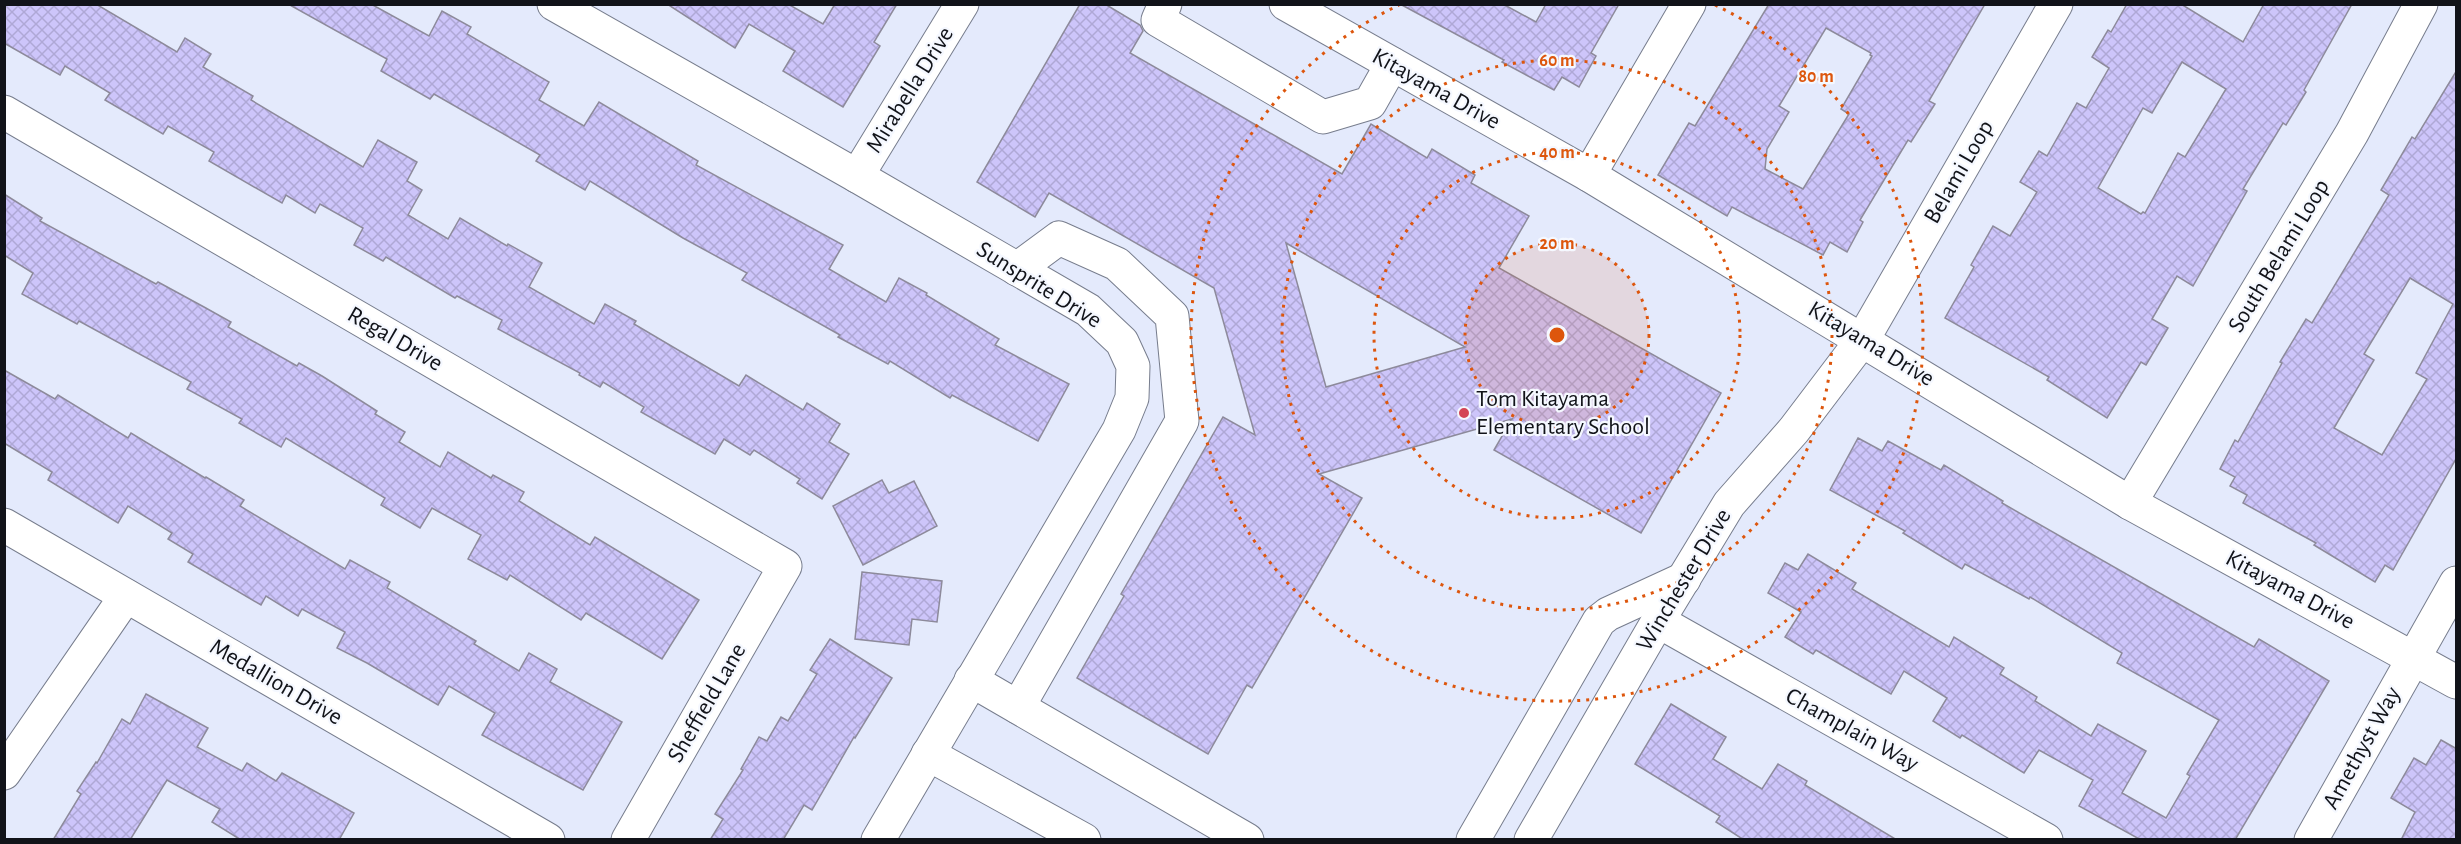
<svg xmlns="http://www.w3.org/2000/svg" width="2461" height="844" viewBox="0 0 2461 844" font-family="'Alegreya Sans',sans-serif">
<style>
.building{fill:url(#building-cross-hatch);stroke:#8d8a9b;stroke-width:1.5;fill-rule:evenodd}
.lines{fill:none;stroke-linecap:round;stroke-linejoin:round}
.minor-casing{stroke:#777d8d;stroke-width:35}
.minor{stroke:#fff;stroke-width:33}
.ring{fill:none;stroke:#dd560d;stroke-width:3;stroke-dasharray:3 6}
.poi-dot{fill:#d44455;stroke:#f5f8ff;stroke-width:2}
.labels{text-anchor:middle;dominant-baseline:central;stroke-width:4.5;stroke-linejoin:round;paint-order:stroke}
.street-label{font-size:24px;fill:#111319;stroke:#f5f8ff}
.poi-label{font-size:24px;fill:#111319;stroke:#f5f8ff;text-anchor:start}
.centre{fill:#dd560d;stroke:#f5f8ff;stroke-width:3}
.ring-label{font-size:18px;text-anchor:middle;font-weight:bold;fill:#dd560d;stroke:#f5f8ff;stroke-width:4.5;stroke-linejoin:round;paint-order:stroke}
</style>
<defs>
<pattern id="building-cross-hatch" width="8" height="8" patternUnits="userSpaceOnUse" patternTransform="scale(1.5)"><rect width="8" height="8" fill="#cdc5fa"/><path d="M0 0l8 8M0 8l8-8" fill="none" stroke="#afa8d6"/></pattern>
</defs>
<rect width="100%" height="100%" fill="#e4eafc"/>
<g class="building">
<path d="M 4,4 L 96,4 L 177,52 L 185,38 L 211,54 L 203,67 L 253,96 L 251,100 L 363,167 L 378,140 L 417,162 L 407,181 L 422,190 L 408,215 L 448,239 L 460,218 L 507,246 L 508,244 L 542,263 L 529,287 L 594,324 L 605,304 L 636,321 L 634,324 L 739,386 L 746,375 L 803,410 L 807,403 L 840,424 L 829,442 L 849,454 L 822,499 L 797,483 L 800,479 L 754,450 L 750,455 L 724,439 L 715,454 L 641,412 L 644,407 L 603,382 L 600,387 L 579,375 L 580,373 L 498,329 L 502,320 L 457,296 L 455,298 L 386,257 L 383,261 L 354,245 L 363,228 L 320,204 L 315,213 L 286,195 L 282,203 L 209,161 L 214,152 L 168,126 L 163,134 L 105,100 L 110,93 L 65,66 L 60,75 L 4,43 Z"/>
<path d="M 288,4 L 371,4 L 429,36 L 442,11 L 471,27 L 467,34 L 549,82 L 539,100 L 584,126 L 599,102 L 698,161 L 696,165 L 843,245 L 829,269 L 886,302 L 899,278 L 927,293 L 926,295 L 999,339 L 995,345 L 1069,384 L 1038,441 L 952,395 L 950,398 L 890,361 L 888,364 L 838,337 L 840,335 L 742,280 L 747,273 L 683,238 L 590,181 L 585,190 L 536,161 L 540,155 L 434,94 L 430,99 L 381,71 L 387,59 Z"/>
<path d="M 667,4 L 788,4 L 823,24 L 835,4 L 897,4 L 874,42 L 880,46 L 843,107 L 783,71 L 795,51 L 749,24 L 735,48 Z"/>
<path d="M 1080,4 L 1105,4 L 1140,25 L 1143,31 L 1130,53 L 1342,174 L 1371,124 L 1427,158 L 1432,149 L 1475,175 L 1471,183 L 1529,216 L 1499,268 L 1721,393 L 1641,533 L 1494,450 L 1512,419 L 1319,474 L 1362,498 L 1252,688 L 1247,685 L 1208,754 L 1077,678 L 1124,596 L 1121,594 L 1223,417 L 1255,435 L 1214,288 L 1049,193 L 1035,217 L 977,182 ZM 1286,243 L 1465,347 L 1326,387 Z"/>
<path d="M 1400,4 L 1503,4 L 1536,22 L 1546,4 L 1619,4 L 1591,53 L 1596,56 L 1579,87 L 1562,77 L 1554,90 L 1502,62 L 1504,60 Z"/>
<path d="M 1769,4 L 1985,4 L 1929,101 L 1935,104 L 1911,142 L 1908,140 L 1860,220 L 1863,222 L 1847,252 L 1830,242 L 1823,255 L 1732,207 L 1727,216 L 1658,175 L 1689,123 L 1695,126 ZM 1826,28 L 1871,53 L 1870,55 L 1872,56 L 1841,109 L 1849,114 L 1803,189 L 1765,169 L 1767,149 L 1789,112 L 1779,106 Z"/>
<path d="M 2127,4 L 2181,4 L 2243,42 L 2264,4 L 2352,4 L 2304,90 L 2306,92 L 2286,125 L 2283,123 L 2243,189 L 2247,191 L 2193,286 L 2177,276 L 2152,319 L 2168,328 L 2146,365 L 2141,362 L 2107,418 L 2047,380 L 2049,377 L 1945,318 L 1974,267 L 1971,265 L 1993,226 L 2010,236 L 2037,192 L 2020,182 L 2039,151 L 2047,156 L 2077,103 L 2086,108 L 2109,68 L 2092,57 L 2108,30 L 2111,32 ZM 2182,62 L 2226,89 L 2185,157 L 2178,153 L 2145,213 L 2143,212 L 2141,214 L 2098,188 L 2143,108 L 2152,113 Z"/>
<path d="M 2457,70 L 2457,457 L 2393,570 L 2385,565 L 2375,582 L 2314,545 L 2316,543 L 2243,503 L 2247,495 L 2230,486 L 2235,477 L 2220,469 L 2235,440 L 2238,442 L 2282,363 L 2280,362 L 2306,319 L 2312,323 L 2389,195 L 2381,190 L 2412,137 L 2415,139 ZM 2410,278 L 2453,304 L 2416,373 L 2427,379 L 2382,455 L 2334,428 L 2374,360 L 2364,354 Z"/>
<path d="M 4,194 L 42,218 L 40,221 L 156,284 L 158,282 L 204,307 L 231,322 L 228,327 L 297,366 L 299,363 L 322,376 L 377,411 L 375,414 L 405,432 L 399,442 L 440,467 L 448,452 L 491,478 L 493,475 L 524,492 L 519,501 L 590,545 L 595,537 L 699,600 L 662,659 L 586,613 L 581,620 L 510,575 L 507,580 L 468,559 L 481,535 L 432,508 L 420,528 L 381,505 L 385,498 L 286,438 L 281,447 L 239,423 L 242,419 L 187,389 L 191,382 L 79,321 L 77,324 L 22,294 L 33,273 L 4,255 Z"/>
<path d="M 4,370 L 55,399 L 58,395 L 128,438 L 131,433 L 205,478 L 206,477 L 244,500 L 240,506 L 345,569 L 350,560 L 390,582 L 387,588 L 476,641 L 474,644 L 519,671 L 529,653 L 557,669 L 550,682 L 622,722 L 583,790 L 482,735 L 495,713 L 449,686 L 438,705 L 367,663 L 337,648 L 345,632 L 302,609 L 298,616 L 266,596 L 261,605 L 188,562 L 193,554 L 168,539 L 172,533 L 128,506 L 118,523 L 48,480 L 52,472 L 4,443 Z"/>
<path d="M 1858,438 L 1882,451 L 1888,441 L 1941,470 L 1944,465 L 2003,501 L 2002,503 L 2254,647 L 2259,639 L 2329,681 L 2235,840 L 2141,840 L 2079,806 L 2093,780 L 2039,750 L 2024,773 L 1962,735 L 1960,738 L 1933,721 L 1947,698 L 1904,671 L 1891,694 L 1816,650 L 1813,654 L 1785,637 L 1801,612 L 1768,593 L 1785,563 L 1798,570 L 1808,554 L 1856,583 L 1852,589 L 1949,647 L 1954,637 L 2004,668 L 2000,674 L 2037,697 L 2035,701 L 2091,736 L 2098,724 L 2146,751 L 2122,793 L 2166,818 L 2190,776 L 2187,774 L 2219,720 L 2117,663 L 2122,653 L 2030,597 L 2029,599 L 1965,564 L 1962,569 L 1903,533 L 1905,531 L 1830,490 Z"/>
<path d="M 882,480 L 889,493 L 914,481 L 937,526 L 863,565 L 833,506 Z"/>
<path d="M 862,572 L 942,581 L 937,622 L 912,619 L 909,645 L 855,639 Z"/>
<path d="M 830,639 L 892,678 L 855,738 L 854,737 L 812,810 L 804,805 L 783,840 L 710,840 L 723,819 L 715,814 L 743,770 L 741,769 L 759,737 L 767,741 L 781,717 L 788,721 L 817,674 L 810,670 Z"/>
<path d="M 146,694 L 208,728 L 197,747 L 242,771 L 247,763 L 276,781 L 282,773 L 354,813 L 339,840 L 241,840 L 212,822 L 220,809 L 167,780 L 130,840 L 53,840 L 81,794 L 77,791 L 96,762 L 97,763 L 122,719 L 130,724 Z"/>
<path d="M 1671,704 L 1726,737 L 1713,759 L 1762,789 L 1778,764 L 1807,781 L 1805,785 L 1897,840 L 1744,840 L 1716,822 L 1720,816 L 1635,764 Z"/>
<path d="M 2441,740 L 2457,749 L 2457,840 L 2401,840 L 2415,812 L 2391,798 L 2414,758 L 2426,765 Z"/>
</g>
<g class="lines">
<defs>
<g id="minor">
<path d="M 554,4 L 857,176 L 1088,310 L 1122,342 L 1133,366 L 1132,398 L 1119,430 L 878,840"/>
<path d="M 1165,4 L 1158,20 L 1323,117 L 1370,103 L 1392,64"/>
<path d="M 1286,4 L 1589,175 L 2130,503 L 2456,682"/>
<path d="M 4,112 L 785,566 L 628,840"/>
<path d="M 1589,175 L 1689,4"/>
<path d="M 857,176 L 962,4"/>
<path d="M 1017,269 L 1059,238 L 1117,264 L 1172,316 L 1182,421 L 1018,707"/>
<path d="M 2130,503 L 2352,133 L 2421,4"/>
<path d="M 4,525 L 548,840"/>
<path d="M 1658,621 L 2046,840"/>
<path d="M 971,680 L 1247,840"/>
<path d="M 928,754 L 1084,840"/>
<path d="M 4,773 L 126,596"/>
<path d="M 1473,840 L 1599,621 L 1608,614 L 1684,579"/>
<path d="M 1531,840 L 1658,621 L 1729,504 L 1794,430 L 1863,339 L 2056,4"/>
<path d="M 2311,840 L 2456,583"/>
</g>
</defs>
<use href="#minor" class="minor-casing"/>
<use href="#minor" class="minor"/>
</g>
<circle cx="1557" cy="335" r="92" fill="#dd560d" fill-opacity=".12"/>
<g class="ring">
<circle cx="1557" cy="335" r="92"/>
<circle cx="1557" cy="335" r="183"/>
<circle cx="1557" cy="335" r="275"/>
<path d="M1715 5A366 366 0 1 1 1399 5"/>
</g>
<circle class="poi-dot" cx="1464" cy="413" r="6"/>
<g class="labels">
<g class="street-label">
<text transform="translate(1436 89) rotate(29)">Kitayama Drive</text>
<text transform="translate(910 90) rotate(-58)">Mirabella Drive</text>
<text transform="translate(1959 172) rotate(-60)">Belami Loop</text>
<text transform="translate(2279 256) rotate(-59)">South Belami Loop</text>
<text transform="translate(1039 285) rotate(32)">Sunsprite Drive</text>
<text transform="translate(395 339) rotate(30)">Regal Drive</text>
<text transform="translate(1871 344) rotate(31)">Kitayama Drive</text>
<text transform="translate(1684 580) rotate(-59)">Winchester Drive</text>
<text transform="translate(2290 590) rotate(28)">Kitayama Drive</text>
<text transform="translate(276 682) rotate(30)">Medallion Drive</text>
<text transform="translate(707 703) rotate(-60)">Sheffield Lane</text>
<text transform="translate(1852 730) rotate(29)">Champlain Way</text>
<text transform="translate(2362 748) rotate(-61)">Amethyst Way</text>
</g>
<g class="poi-label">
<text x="1476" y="399">Tom Kitayama<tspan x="1476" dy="28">Elementary School</tspan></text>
</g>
</g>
<circle cx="1557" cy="335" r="9" class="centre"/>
<g class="ring-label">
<text x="1557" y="66">60 m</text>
<text x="1816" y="82">80 m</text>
<text x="1557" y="158">40 m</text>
<text x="1557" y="249">20 m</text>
</g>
<rect width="2461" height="844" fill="none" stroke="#111319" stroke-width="12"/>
</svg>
